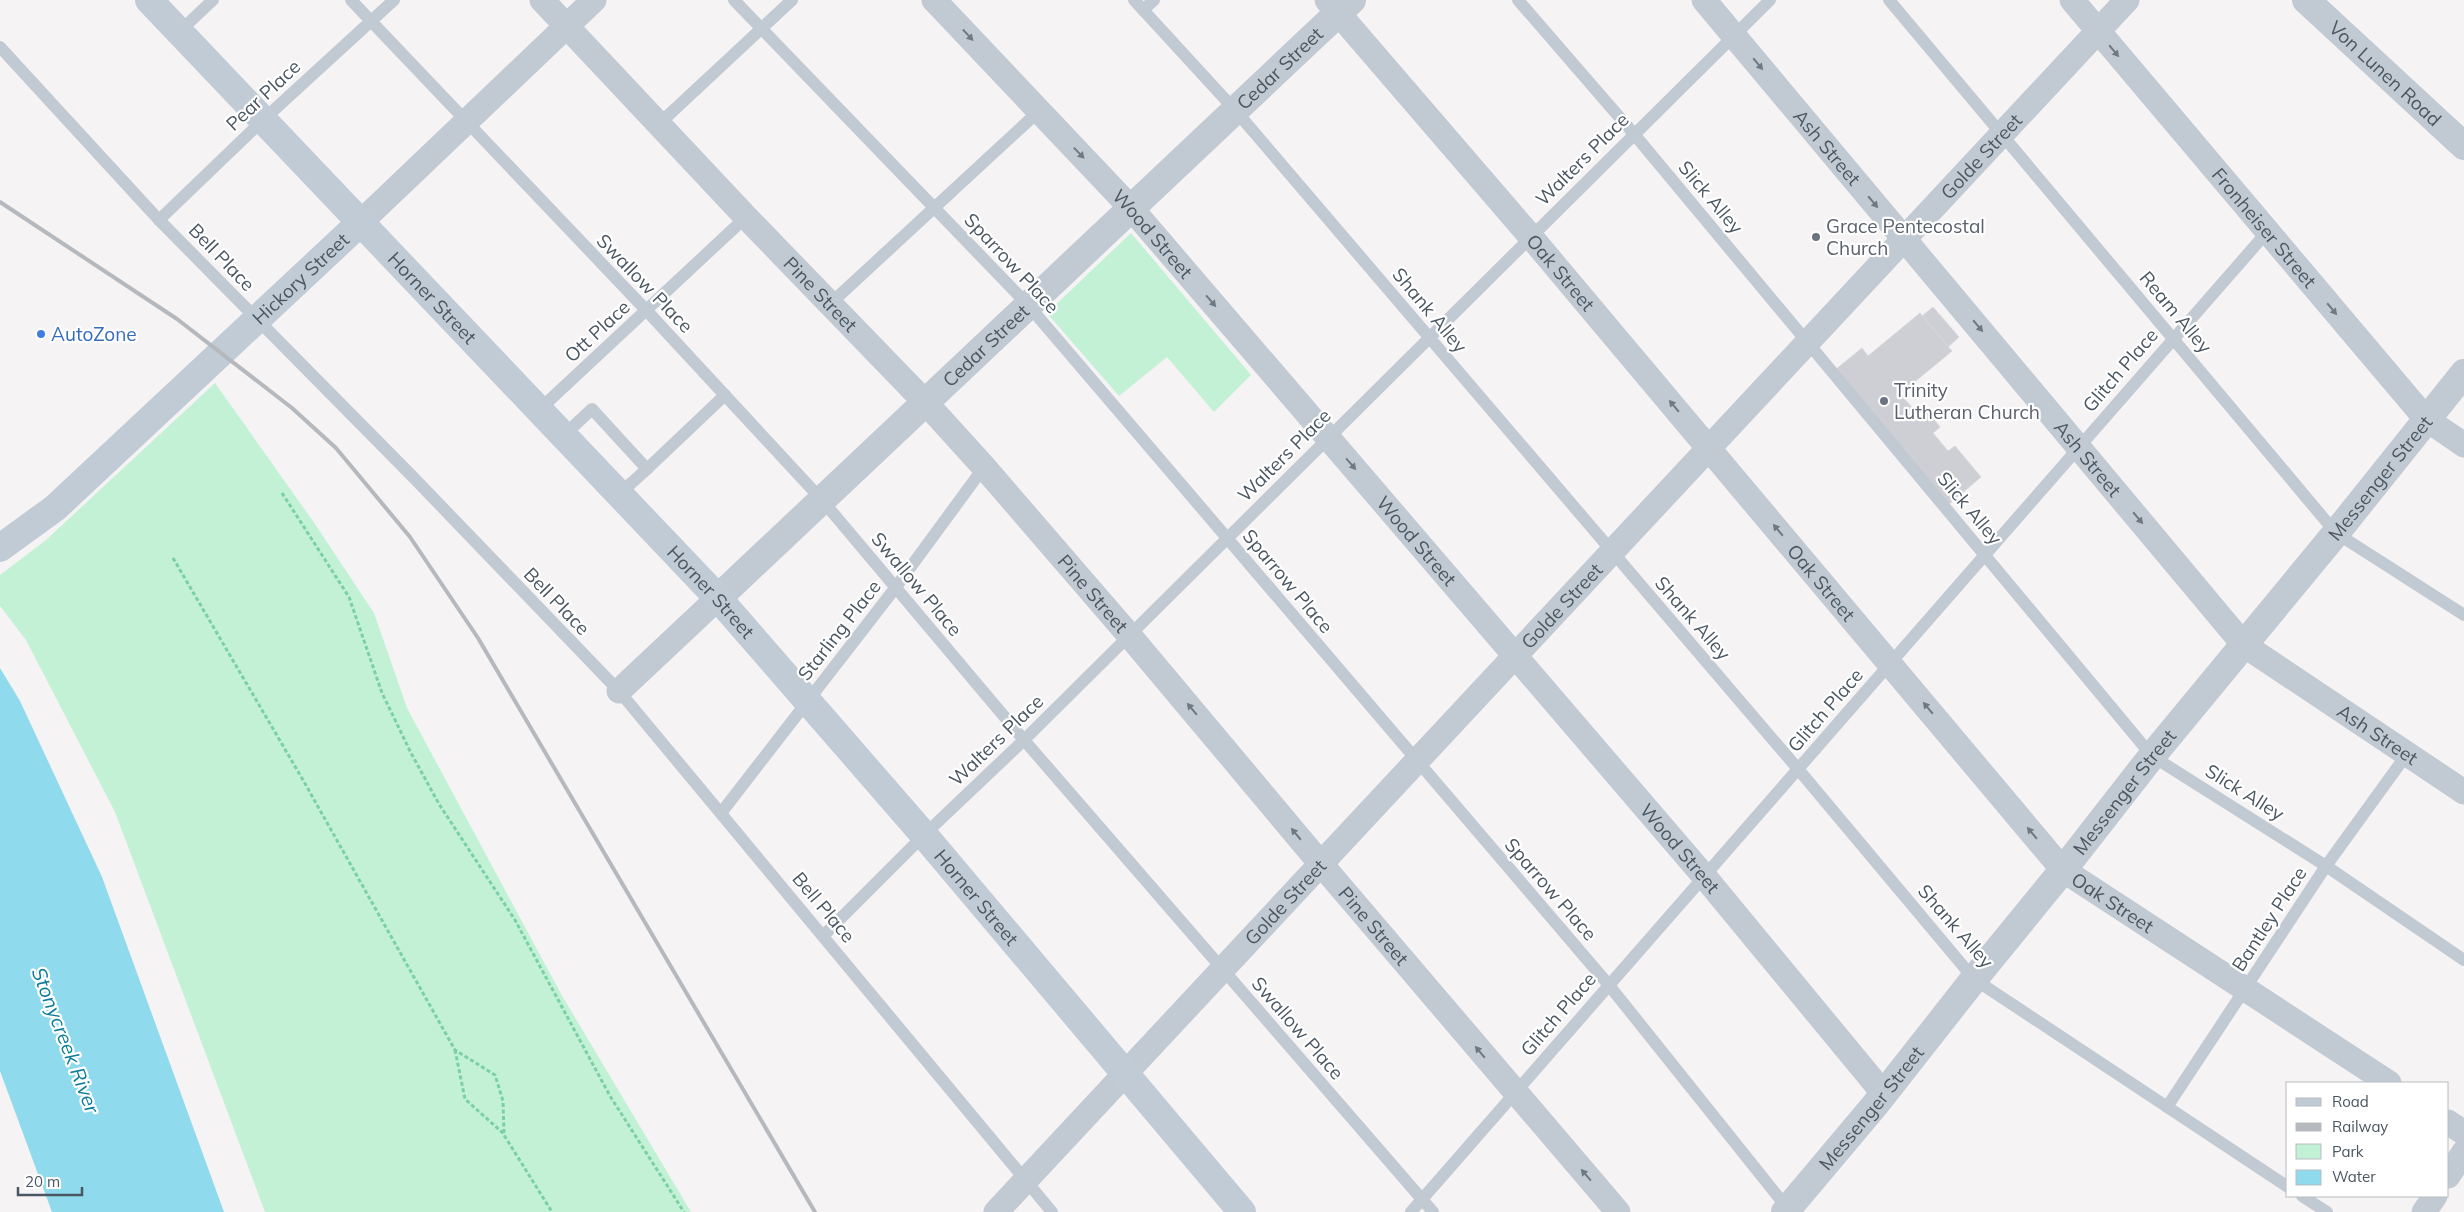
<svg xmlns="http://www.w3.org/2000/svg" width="2464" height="1212" viewBox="0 0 2464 1212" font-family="Mulish,sans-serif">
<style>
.green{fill:#c3f1d5}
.water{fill:#90daee}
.building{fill:#cdcfd5;stroke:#d7d9de}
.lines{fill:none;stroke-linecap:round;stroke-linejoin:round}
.path{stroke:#7ad0a6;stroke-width:3;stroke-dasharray:4 2.5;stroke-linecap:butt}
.service{stroke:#c1cad2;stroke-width:12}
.minor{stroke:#c1cad2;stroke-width:25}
.tertiary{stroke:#c1cad2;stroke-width:28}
.secondary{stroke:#c1cbd6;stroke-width:28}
.rail{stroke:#b5b8bd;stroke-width:4}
.oneway{fill:#6e7983}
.worship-dot{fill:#6b7280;stroke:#fff;stroke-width:2}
.shop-dot{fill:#3f7fe0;stroke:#fff;stroke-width:2}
.labels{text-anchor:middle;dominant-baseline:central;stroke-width:4.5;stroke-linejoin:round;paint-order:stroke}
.street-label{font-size:19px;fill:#4a5661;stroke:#fff}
.worship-label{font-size:19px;fill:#5b616d;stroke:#fff;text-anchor:start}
.shop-label{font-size:19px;fill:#366cbe;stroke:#fff;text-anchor:start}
.water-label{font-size:20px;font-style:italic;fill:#0c7c9b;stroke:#fff}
</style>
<rect width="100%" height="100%" fill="#f5f3f3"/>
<g class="green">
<path d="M 1131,233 L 1251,375 L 1214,412 L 1167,357 L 1119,396 L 1047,313 Z"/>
<path d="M 215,383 L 315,524 L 374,613 L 407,708 L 561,994 L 691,1212 L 265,1212 L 115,812 L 26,640 L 0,606 L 0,575 L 46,540 Z"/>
</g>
<path class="water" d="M 0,668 L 20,701 L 102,877 L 224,1212 L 52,1212 L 0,1071 Z"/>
<g class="building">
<path d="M 1933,307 L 1959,337 L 1948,347 L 1922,316 Z"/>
<path d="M 1920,313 L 1952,351 L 1900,394 L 1918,414 L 1925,409 L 1940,427 L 1933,433 L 1948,451 L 1955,446 L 1981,477 L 1948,505 L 1835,370 L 1862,348 L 1868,356 Z"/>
</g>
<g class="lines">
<g class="path">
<path d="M 282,493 L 349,597 L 382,693 L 411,753 L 439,804 L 515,920 L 610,1096 L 684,1212"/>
<path d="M 173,558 L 303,780 L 455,1050 L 495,1075 L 503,1101 L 504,1135 L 552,1212"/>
<path d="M 455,1050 L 465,1099 L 504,1134"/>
</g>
<g class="service">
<path d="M 351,0 L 646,310 L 822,500 L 1024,740 L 1433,1212"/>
<path d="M 734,0 L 1028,305 L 1608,984 L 1788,1209"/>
<path d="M 1134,0 L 1235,110 L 1798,769 L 1974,979 L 2288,1187"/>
<path d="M 1518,0 L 1634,134 L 2152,756 L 2326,866 L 2464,960"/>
<path d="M 1889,0 L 2336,533 L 2464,615"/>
<path d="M 1143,10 L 1154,0"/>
<path d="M 179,32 L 213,0"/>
<path d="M 0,47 L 159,220 L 413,477 L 619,691 L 1052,1212"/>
<path d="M 659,124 L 792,0"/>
<path d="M 159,220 L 263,120 L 394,0"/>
<path d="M 830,304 L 1039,111"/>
<path d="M 539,410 L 746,217"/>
<path d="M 563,436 L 592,409 L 647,469 L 618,495"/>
<path d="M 647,469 L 725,395"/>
<path d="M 721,813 L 896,587 L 984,467"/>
<path d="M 824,935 L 924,835 L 1024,740 L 1770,0"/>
<path d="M 2167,1107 L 2326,866 L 2407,754"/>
<path d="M 2302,1196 L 2327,1212"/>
<path d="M 1411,1212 L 2267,232"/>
</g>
<g class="minor">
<path id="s1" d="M 542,0 L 746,217 L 925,402 L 984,467 L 1129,635 L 1321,864 L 1618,1212"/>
<path id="s2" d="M 934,0 L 1131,208 L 1704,876 L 1884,1094"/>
<path id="s3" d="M 1327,0 L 1531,237 L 2063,870 L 2389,1083"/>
<path id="s4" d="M 1704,0 L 2244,645 L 2464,792"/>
<path id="s5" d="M 2072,0 L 2426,419 L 2464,445"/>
<path d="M 361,222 L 594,0"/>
<path d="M 619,691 L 718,598"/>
<path d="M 2448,1122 L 2464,1133"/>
<path d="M 2448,1176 L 2464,1152"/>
<path id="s6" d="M 996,1212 L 2127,0"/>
<path d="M 2424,1212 L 2435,1196"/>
</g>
<g class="tertiary">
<path id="s7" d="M 2306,0 L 2464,146"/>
<path id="s8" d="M 718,598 L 1352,0"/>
<path id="s9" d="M 1785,1212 L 1875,1105 L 1974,979 L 2063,870 L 2152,756 L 2336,533 L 2464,373"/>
</g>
<g class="secondary">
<path id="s10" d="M 149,0 L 718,598 L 924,835 L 1242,1212"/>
<path id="s11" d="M 0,548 L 55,508 L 361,222"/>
</g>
<path class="rail" d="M 0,202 L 177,319 L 292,408 L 336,448 L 410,537 L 478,638 L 815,1212"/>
</g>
<defs><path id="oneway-solid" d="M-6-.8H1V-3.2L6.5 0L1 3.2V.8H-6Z" transform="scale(1.25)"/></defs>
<g class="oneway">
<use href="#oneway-solid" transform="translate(968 35) rotate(47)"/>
<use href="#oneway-solid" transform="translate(2114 51) rotate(50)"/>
<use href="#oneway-solid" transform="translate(1758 64) rotate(50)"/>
<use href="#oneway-solid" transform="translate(1079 153) rotate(46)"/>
<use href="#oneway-solid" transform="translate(1873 202) rotate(50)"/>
<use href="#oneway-solid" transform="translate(1211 301) rotate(49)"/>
<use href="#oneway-solid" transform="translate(2332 309) rotate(50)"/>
<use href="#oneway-solid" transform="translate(1978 326) rotate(50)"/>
<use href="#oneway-solid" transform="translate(1674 406) rotate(-130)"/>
<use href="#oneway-solid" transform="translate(1351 464) rotate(49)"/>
<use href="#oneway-solid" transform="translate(2138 518) rotate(50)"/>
<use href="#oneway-solid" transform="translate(1778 530) rotate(-130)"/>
<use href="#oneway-solid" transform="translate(1928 708) rotate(-130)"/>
<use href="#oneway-solid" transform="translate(1192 709) rotate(-130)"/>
<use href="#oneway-solid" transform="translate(2032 833) rotate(-130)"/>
<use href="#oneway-solid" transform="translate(1296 834) rotate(-130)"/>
<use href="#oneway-solid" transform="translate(1480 1052) rotate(-130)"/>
<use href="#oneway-solid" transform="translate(1586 1175) rotate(-131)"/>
</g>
<g class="worship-dot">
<circle cx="1816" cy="237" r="5"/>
<circle cx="1884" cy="401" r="5"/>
</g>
<circle class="shop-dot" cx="41" cy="334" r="5"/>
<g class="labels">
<g class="street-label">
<text stroke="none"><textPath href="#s8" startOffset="772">Cedar Street</textPath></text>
<text stroke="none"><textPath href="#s7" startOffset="108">Von Lunen Road</textPath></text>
<text transform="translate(263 95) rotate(-43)">Pear Place</text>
<text stroke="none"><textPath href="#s4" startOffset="192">Ash Street</textPath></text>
<text stroke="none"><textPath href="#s6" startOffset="1444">Golde Street</textPath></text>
<text transform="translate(1582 159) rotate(-45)">Walters Place</text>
<text transform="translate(1711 197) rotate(50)">Slick Alley</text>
<text stroke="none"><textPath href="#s5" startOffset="298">Fronheiser Street</textPath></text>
<text stroke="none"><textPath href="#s2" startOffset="320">Wood Street</textPath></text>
<text transform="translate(222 257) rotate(46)">Bell Place</text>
<text transform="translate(1012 263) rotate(47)">Sparrow Place</text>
<text stroke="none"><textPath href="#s3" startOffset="359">Oak Street</textPath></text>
<text stroke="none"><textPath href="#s11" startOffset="404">Hickory Street</textPath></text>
<text transform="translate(645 283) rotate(46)">Swallow Place</text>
<text stroke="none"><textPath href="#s1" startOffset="405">Pine Street</textPath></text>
<text stroke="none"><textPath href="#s10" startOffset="411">Horner Street</textPath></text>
<text transform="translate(1430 310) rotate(50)">Shank Alley</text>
<text transform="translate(2176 312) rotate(50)">Ream Alley</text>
<text transform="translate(597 331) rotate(-43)">Ott Place</text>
<text stroke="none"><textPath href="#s8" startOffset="368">Cedar Street</textPath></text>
<text transform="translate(2120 370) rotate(-49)">Glitch Place</text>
<text transform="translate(1284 455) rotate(-45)">Walters Place</text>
<text stroke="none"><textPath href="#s4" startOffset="598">Ash Street</textPath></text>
<text stroke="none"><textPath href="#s9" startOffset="945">Messenger Street</textPath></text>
<text transform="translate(1970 508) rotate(50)">Slick Alley</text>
<text stroke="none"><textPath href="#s2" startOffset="725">Wood Street</textPath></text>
<text transform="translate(1288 581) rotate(50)">Sparrow Place</text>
<text stroke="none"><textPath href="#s3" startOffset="764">Oak Street</textPath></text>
<text transform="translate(917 584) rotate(50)">Swallow Place</text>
<text stroke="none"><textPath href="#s10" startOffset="816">Horner Street</textPath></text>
<text stroke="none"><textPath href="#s1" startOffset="810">Pine Street</textPath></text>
<text transform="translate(557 601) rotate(46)">Bell Place</text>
<text stroke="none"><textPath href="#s6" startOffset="829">Golde Street</textPath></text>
<text transform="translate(1693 618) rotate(49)">Shank Alley</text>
<text transform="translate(839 630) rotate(-52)">Starling Place</text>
<text transform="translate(1825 710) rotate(-49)">Glitch Place</text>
<text stroke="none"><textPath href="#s4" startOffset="1002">Ash Street</textPath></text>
<text transform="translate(996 740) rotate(-44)">Walters Place</text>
<text stroke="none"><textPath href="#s9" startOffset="540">Messenger Street</textPath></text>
<text transform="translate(2245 792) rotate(32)">Slick Alley</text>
<text stroke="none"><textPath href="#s2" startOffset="1130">Wood Street</textPath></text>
<text transform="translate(1551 889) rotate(49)">Sparrow Place</text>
<text stroke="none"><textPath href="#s10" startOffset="1221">Horner Street</textPath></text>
<text stroke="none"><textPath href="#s6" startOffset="424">Golde Street</textPath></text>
<text stroke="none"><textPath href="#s3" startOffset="1199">Oak Street</textPath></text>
<text transform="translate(824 907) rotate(50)">Bell Place</text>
<text transform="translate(2269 919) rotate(-57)">Bantley Place</text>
<text stroke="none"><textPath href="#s1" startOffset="1245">Pine Street</textPath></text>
<text transform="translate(1956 926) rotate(49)">Shank Alley</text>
<text transform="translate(1558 1014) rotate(-49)">Glitch Place</text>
<text transform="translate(1298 1028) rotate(49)">Swallow Place</text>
<text stroke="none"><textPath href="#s9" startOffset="135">Messenger Street</textPath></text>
</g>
<g class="worship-label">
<text x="1826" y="226">Grace Pentecostal<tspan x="1826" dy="22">Church</tspan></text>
<text x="1894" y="390">Trinity<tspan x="1894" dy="22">Lutheran Church</tspan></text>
</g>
<g class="shop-label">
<text x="51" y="334">AutoZone</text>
</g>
<g class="water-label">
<text transform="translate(66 1040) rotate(69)">Stonycreek River</text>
</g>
</g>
<rect x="2286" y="1082" width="162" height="115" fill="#ffffff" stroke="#b7bbc0"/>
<rect x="2296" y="1098" width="25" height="8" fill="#c1cbd6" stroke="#b7bbc0"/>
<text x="2332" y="1107" font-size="15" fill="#4a5661">Road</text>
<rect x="2296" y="1123" width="25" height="8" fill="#b5b8bd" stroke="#b7bbc0"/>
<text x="2332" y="1132" font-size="15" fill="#4a5661">Railway</text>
<rect x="2296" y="1144" width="25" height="15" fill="#c3f1d5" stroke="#b7bbc0"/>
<text x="2332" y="1157" font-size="15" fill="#4a5661">Park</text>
<rect x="2296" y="1170" width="25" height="15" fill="#90daee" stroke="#b7bbc0"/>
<text x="2332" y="1182" font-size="15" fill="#4a5661">Water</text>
<path d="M18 1187v8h64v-8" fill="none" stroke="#4a5661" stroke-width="2.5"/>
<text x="25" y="1187" font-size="15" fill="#4a5661" stroke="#ffffff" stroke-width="4" paint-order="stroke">20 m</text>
</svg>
